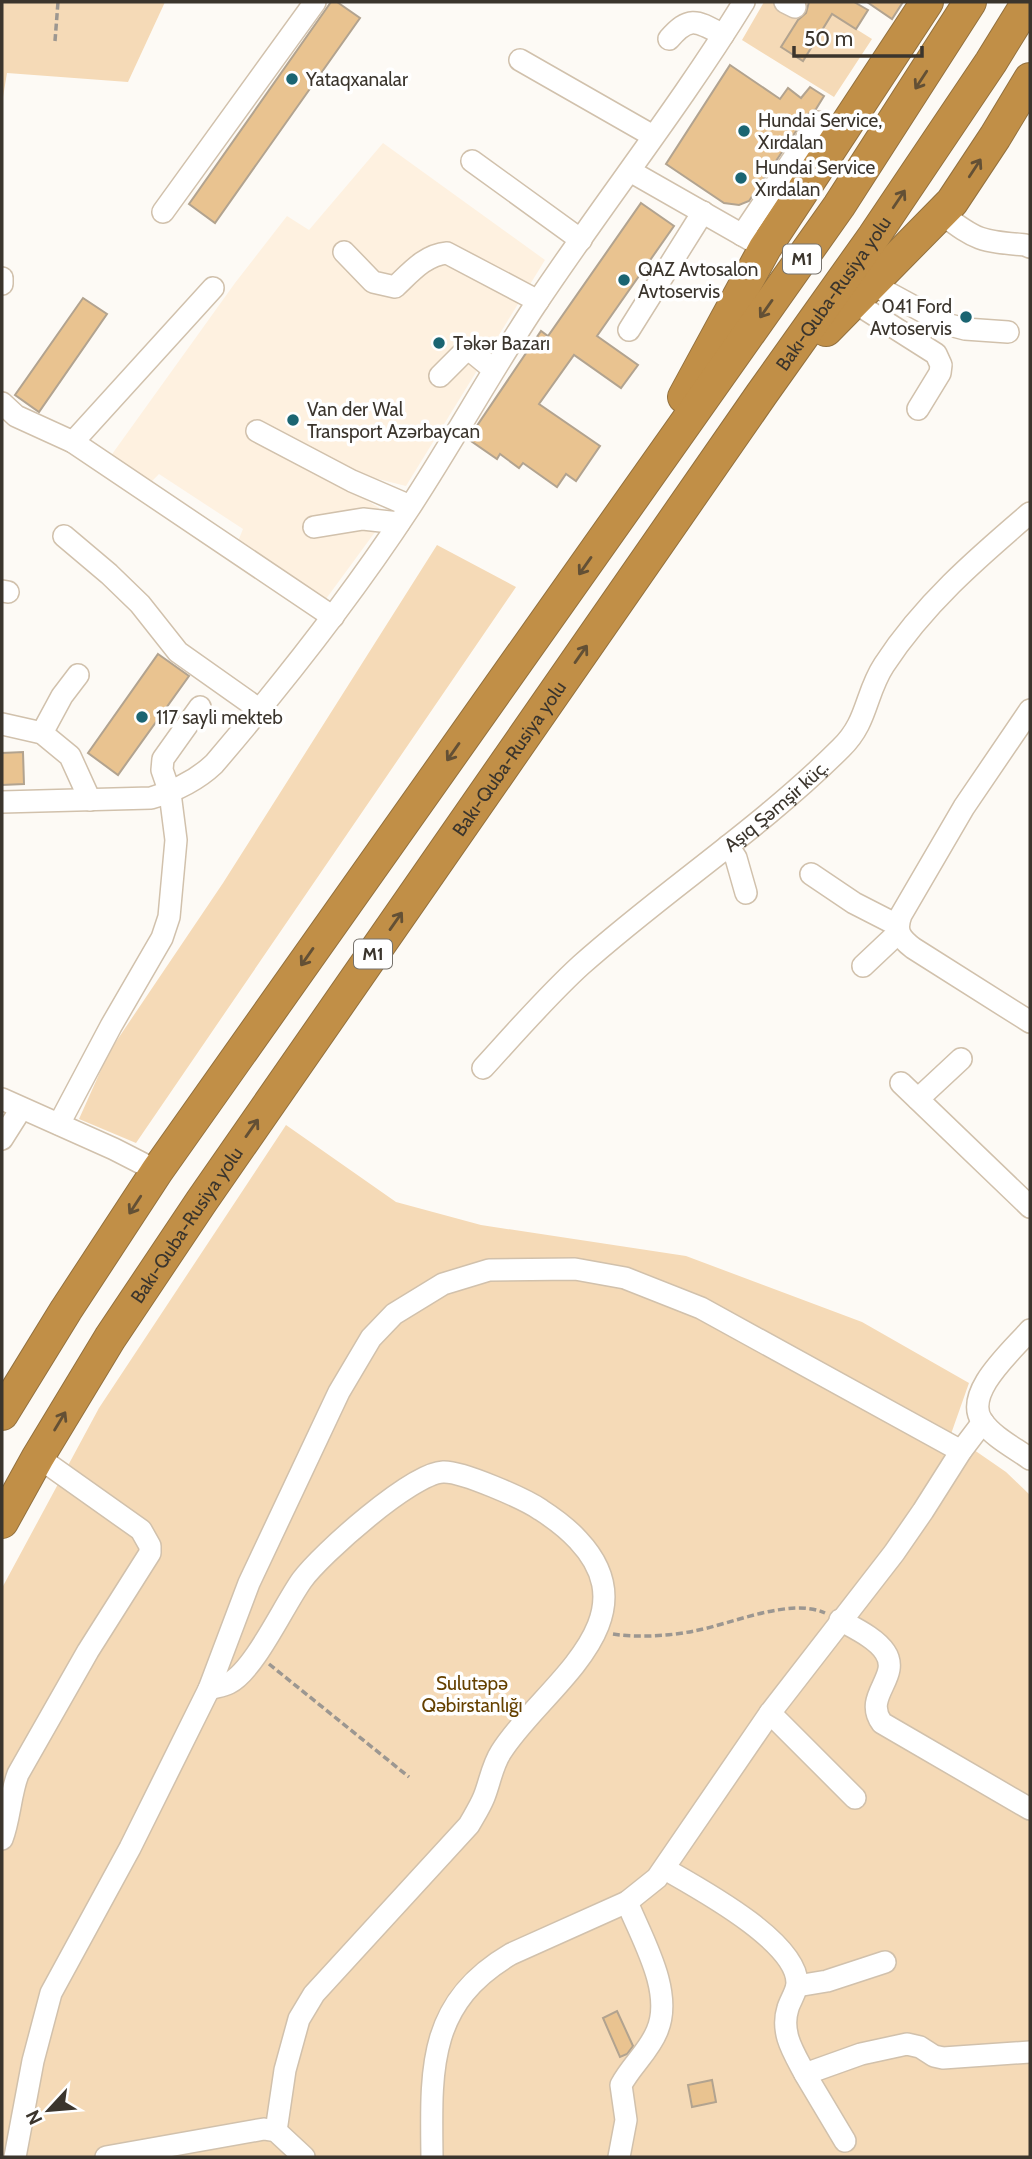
<svg xmlns="http://www.w3.org/2000/svg" width="1032" height="2159" viewBox="0 0 1032 2159" font-family="Cabin,sans-serif">
<style>
.built{fill:#fef1e0}
.green{fill:#f5dab7}
.building{fill:#e9c390;stroke:#b2a38f;stroke-width:2}
.lines{fill:none;stroke-linecap:round;stroke-linejoin:round}
.minor-casing{stroke:#d1c1ac;stroke-width:24}
.highway-casing{stroke:#92703e;stroke-width:34}
.path{stroke:#9c9791;stroke-width:3.5;stroke-dasharray:7 3.5;stroke-linecap:butt}
.minor{stroke:#fff;stroke-width:21}
.highway{stroke:#c18f47;stroke-width:32}
.oneway{stroke:#635035}
.poi-dot{fill:#1b6572;stroke:#fff;stroke-width:2.5}
.labels{text-anchor:middle;dominant-baseline:central;stroke-width:7;stroke-linejoin:round;paint-order:stroke}
.shield{fill:#fff;stroke:#76726c;stroke-width:2}
.shield-label{font-size:18px;font-weight:bold;fill:#3b352d}
.poi-label{font-size:19px;fill:#3b352d;stroke:#fff;text-anchor:start}
.street-label{font-size:19px;fill:#3b352d;stroke:#fff}
.park-label{font-size:19px;fill:#654100;stroke:#fff}
</style>
<rect width="100%" height="100%" fill="#fdfaf5"/>
<path class="built" d="M 383,143 L 545,260 L 406,486 L 358,474 L 349,489 L 379,508 L 378,528 L 323,603 L 236,546 L 243,529 L 159,474 L 149,484 L 110,457 L 235,283 L 287,216 L 309,230 Z"/>
<g class="green">
<path d="M 2,2 L 165,2 L 128,82 L 7,73 L 2,103 Z"/>
<path d="M 764,2 L 809,2 L 781,47 L 803,61 L 832,14 L 872,39 L 834,97 L 742,40 Z"/>
<path d="M 437,545 L 516,587 L 136,1143 L 79,1119 L 109,1052 L 223,883 Z"/>
<path d="M 286,1125 L 396,1202 L 481,1225 L 686,1256 L 862,1322 L 969,1383 L 951,1434 L 1006,1472 L 1030,1495 L 1030,2157 L 2,2157 L 2,1588 L 99,1408 Z"/>
</g>
<g class="building">
<path d="M 331,2 L 337,2 L 360,18 L 215,223 L 189,204 Z"/>
<path d="M 809,2 L 854,2 L 868,10 L 856,29 L 832,14 L 803,61 L 781,47 L 798,20 L 806,13 Z"/>
<path d="M 867,2 L 903,2 L 892,19 Z"/>
<path d="M 730,65 L 780,99 L 788,88 L 801,98 L 810,87 L 824,96 L 816,109 L 807,115 L 749,201 L 739,205 L 724,203 L 666,164 Z"/>
<path d="M 641,203 L 674,226 L 597,336 L 638,365 L 621,388 L 574,355 L 539,404 L 600,446 L 576,481 L 566,474 L 557,487 L 523,463 L 519,468 L 500,454 L 497,459 L 468,439 L 541,331 L 548,336 Z"/>
<path d="M 83,298 L 107,314 L 39,412 L 15,395 Z"/>
<path d="M 158,654 L 189,676 L 118,775 L 88,753 Z"/>
<path d="M 23,752 L 24,784 L 2,785 L 2,753 Z"/>
<path d="M 617,2011 L 633,2046 L 627,2054 L 620,2057 L 603,2018 Z"/>
<path d="M 712,2080 L 716,2102 L 692,2107 L 688,2085 Z"/>
</g>
<g class="lines">
<defs>
<g id="minor">
<path d="M 785,2 L 795,7"/>
<path d="M 669,39 C 690,15 697,21 723,35"/>
<path d="M 520,60 L 653,136"/>
<path d="M 472,161 L 581,240"/>
<path d="M 630,171 L 765,248"/>
<path d="M 163,212 L 315,2"/>
<path d="M 942,214 C 977,241 981,241 1025,245 L 1030,247"/>
<path d="M 742,235 L 818,122"/>
<path d="M 344,252 L 373,282 L 395,287 C 411,272 425,255 447,253 L 538,301"/>
<path d="M 2,278 L 2,284"/>
<path d="M 872,284 L 946,324 L 965,329 L 1008,332"/>
<path d="M 854,302 L 936,354 L 941,365 L 940,373 L 918,409"/>
<path d="M 629,330 L 703,212"/>
<path d="M 440,376 L 465,351 L 471,351 L 493,369"/>
<path d="M 2,403 L 16,416 L 73,442 L 333,617"/>
<path d="M 257,431 L 352,481 L 410,506"/>
<path d="M 73,442 L 213,288"/>
<path d="M 314,527 L 363,519 L 399,523"/>
<path d="M 64,536 L 109,574 L 140,604 L 178,652 L 260,710"/>
<path d="M 2,591 L 8,592"/>
<path d="M 1030,710 L 964,807 L 901,915 C 895,931 900,938 913,948 L 1030,1022"/>
<path d="M 2,724 L 42,733 L 70,756 L 90,800"/>
<path d="M 42,733 L 62,696 L 78,675"/>
<path d="M 2,802 L 151,798 C 175,791 196,781 214,764 C 284,682 351,597 410,507 C 454,440 492,370 536,304 C 604,202 680,106 744,2"/>
<path d="M 728,846 L 736,858 L 746,893"/>
<path d="M 811,874 L 854,903 L 897,925"/>
<path d="M 863,966 L 898,933"/>
<path id="s1" d="M 483,1068 C 515,1033 546,997 581,965 C 665,890 761,828 841,748 C 868,722 865,694 884,665 C 923,605 976,559 1030,513"/>
<path d="M 901,1083 L 1030,1207"/>
<path d="M 2,1099 L 114,1149 L 157,1171"/>
<path d="M 918,1099 L 961,1059"/>
<path d="M 59,1124 L 111,1026 L 162,938 L 169,917 L 176,840 L 170,793 L 162,770 L 163,759 L 200,707"/>
<path d="M 2,1139 L 21,1109"/>
<path d="M 1030,1330 C 1012,1351 963,1393 982,1421 C 993,1437 1015,1448 1030,1459"/>
<path d="M 840,1620 C 854,1628 876,1638 885,1652 C 902,1677 862,1696 882,1723 L 1030,1809"/>
<path d="M 209,1689 C 215,1687 223,1686 229,1683 C 254,1671 284,1605 302,1580 C 321,1554 412,1473 443,1472 C 462,1471 525,1499 541,1510 C 555,1519 567,1528 578,1540 C 655,1622 540,1689 501,1752 C 492,1766 490,1782 484,1797 C 480,1807 474,1816 469,1825 L 314,1994 L 299,2019 L 285,2070 L 276,2131"/>
<path d="M 770,1713 L 855,1798"/>
<path d="M 2,1839 C 10,1818 10,1795 18,1774 L 88,1651 L 150,1553 L 150,1546 L 141,1530 L 38,1457"/>
<path d="M 665,1869 C 698,1888 797,1941 797,1983 C 797,1991 790,2001 788,2008 C 780,2033 794,2053 805,2074 L 861,2054 L 907,2044 L 920,2047 L 934,2056 L 943,2058 L 1030,2052"/>
<path d="M 797,1986 L 827,1981 L 885,1962"/>
<path d="M 805,2074 L 845,2141"/>
<path d="M 15,2157 L 33,2061 L 51,1993 L 130,1848 L 209,1689 L 249,1583 L 339,1392 L 371,1338 L 394,1314 L 443,1284 L 489,1270 L 575,1269 L 625,1278 L 701,1308 L 961,1451"/>
<path d="M 106,2157 L 264,2129 L 276,2131 L 304,2157"/>
<path d="M 432,2157 C 431,2070 427,2003 511,1954 L 627,1902 L 657,1878 L 770,1713 L 894,1553 L 923,1511 L 961,1451 L 983,1422"/>
<path d="M 619,2157 L 626,2120 L 621,2085 C 631,2066 649,2051 657,2031 C 674,1992 642,1939 627,1902"/>
</g>
<g id="highway">
<path d="M 826,330 L 952,202 L 995,137 L 1030,79"/>
<path d="M 684,397 L 765,248 L 927,2"/>
<path d="M 2,1414 L 66,1310 L 157,1171 L 839,206 L 970,2"/>
<path id="s2" d="M 2,1522 L 38,1457 L 110,1338 L 201,1202 L 761,395 L 874,236 L 991,62 L 1028,2"/>
</g>
</defs>
<use href="#minor" class="minor-casing"/>
<use href="#highway" class="highway-casing"/>
<g class="path">
<path d="M 55,41 L 58,2"/>
<path d="M 613,1634 C 638,1638 669,1636 694,1631 C 732,1624 790,1597 825,1613"/>
<path d="M 269,1664 L 409,1777"/>
</g>
<use href="#minor" class="minor"/>
<use href="#highway" class="highway"/>
</g>
<defs><path id="oneway-shaft" d="M-6 0H5M1.5-3L5.5 0L1.5 3" fill="none" stroke-width="1.6" stroke-linecap="round" stroke-linejoin="round" transform="scale(1.75)"/></defs>
<g class="oneway">
<use href="#oneway-shaft" transform="translate(921 80) rotate(123)"/>
<use href="#oneway-shaft" transform="translate(975 168) rotate(-57)"/>
<use href="#oneway-shaft" transform="translate(899 199) rotate(-56)"/>
<use href="#oneway-shaft" transform="translate(766 309) rotate(125)"/>
<use href="#oneway-shaft" transform="translate(585 566) rotate(125)"/>
<use href="#oneway-shaft" transform="translate(581 654) rotate(-55)"/>
<use href="#oneway-shaft" transform="translate(453 752) rotate(125)"/>
<use href="#oneway-shaft" transform="translate(396 921) rotate(-55)"/>
<use href="#oneway-shaft" transform="translate(307 957) rotate(125)"/>
<use href="#oneway-shaft" transform="translate(252 1128) rotate(-55)"/>
<use href="#oneway-shaft" transform="translate(135 1205) rotate(123)"/>
<use href="#oneway-shaft" transform="translate(60 1421) rotate(-59)"/>
</g>
<g class="poi-dot">
<circle cx="292" cy="79" r="7"/>
<circle cx="744" cy="131" r="7"/>
<circle cx="741" cy="178" r="7"/>
<circle cx="624" cy="280" r="7"/>
<circle cx="966" cy="317" r="7"/>
<circle cx="439" cy="343" r="7"/>
<circle cx="293" cy="420" r="7"/>
<circle cx="142" cy="717" r="7"/>
</g>
<g class="labels">
<g class="shield">
<rect x="783" y="244.5" width="38" height="29" rx="5"/>
<rect x="354" y="939.5" width="38" height="29" rx="5"/>
</g>
<g class="shield-label">
<text x="802" y="259">M1</text>
<text x="373" y="954">M1</text>
</g>
<g class="poi-label">
<text x="306" y="79">Yataqxanalar</text>
<text x="758" y="120">Hundai Service,<tspan x="758" dy="22">Xırdalan</tspan></text>
<text x="755" y="167">Hundai Service<tspan x="755" dy="22">Xırdalan</tspan></text>
<text x="638" y="269">QAZ Avtosalon<tspan x="638" dy="22">Avtoservis</tspan></text>
<text x="952" y="306" text-anchor="end">041 Ford<tspan x="952" dy="22">Avtoservis</tspan></text>
<text x="453" y="343">Təkər Bazarı</text>
<text x="307" y="409">Van der Wal<tspan x="307" dy="22">Transport Azərbaycan</tspan></text>
<text x="156" y="717">117 sayli mekteb</text>
</g>
<g class="street-label">
<text stroke="none"><textPath href="#s2" startOffset="1484">Bakı-Quba-Rusiya yolu</textPath></text>
<text stroke="none"><textPath href="#s2" startOffset="917">Bakı-Quba-Rusiya yolu</textPath></text>
<text stroke="none"><textPath href="#s1" startOffset="394">Aşıq Şəmşir küç.</textPath></text>
<text stroke="none"><textPath href="#s2" startOffset="350">Bakı-Quba-Rusiya yolu</textPath></text>
</g>
<g class="park-label">
<text x="472" y="1683">Sulutəpə<tspan x="472" dy="22">Qəbirstanlığı</tspan></text>
</g>
</g>
<rect width="1032" height="2159" fill="none" stroke="#3b352d" stroke-width="7"/>
<g transform="translate(49 2110) rotate(244)" stroke="#ffffff" stroke-width="5" paint-order="stroke">
<path d="M0-5L12 26L0 18L-12 26Z" fill="#3b352d"/>
<text y="-10" font-size="19" font-weight="bold" text-anchor="middle" fill="#3b352d">N</text>
</g>
<path d="M794 46v10h128v-10" fill="none" stroke="#3b352d" stroke-width="3.5"/>
<text x="804" y="46" font-size="21" fill="#3b352d" stroke="#ffffff" stroke-width="5" paint-order="stroke">50 m</text>
</svg>
